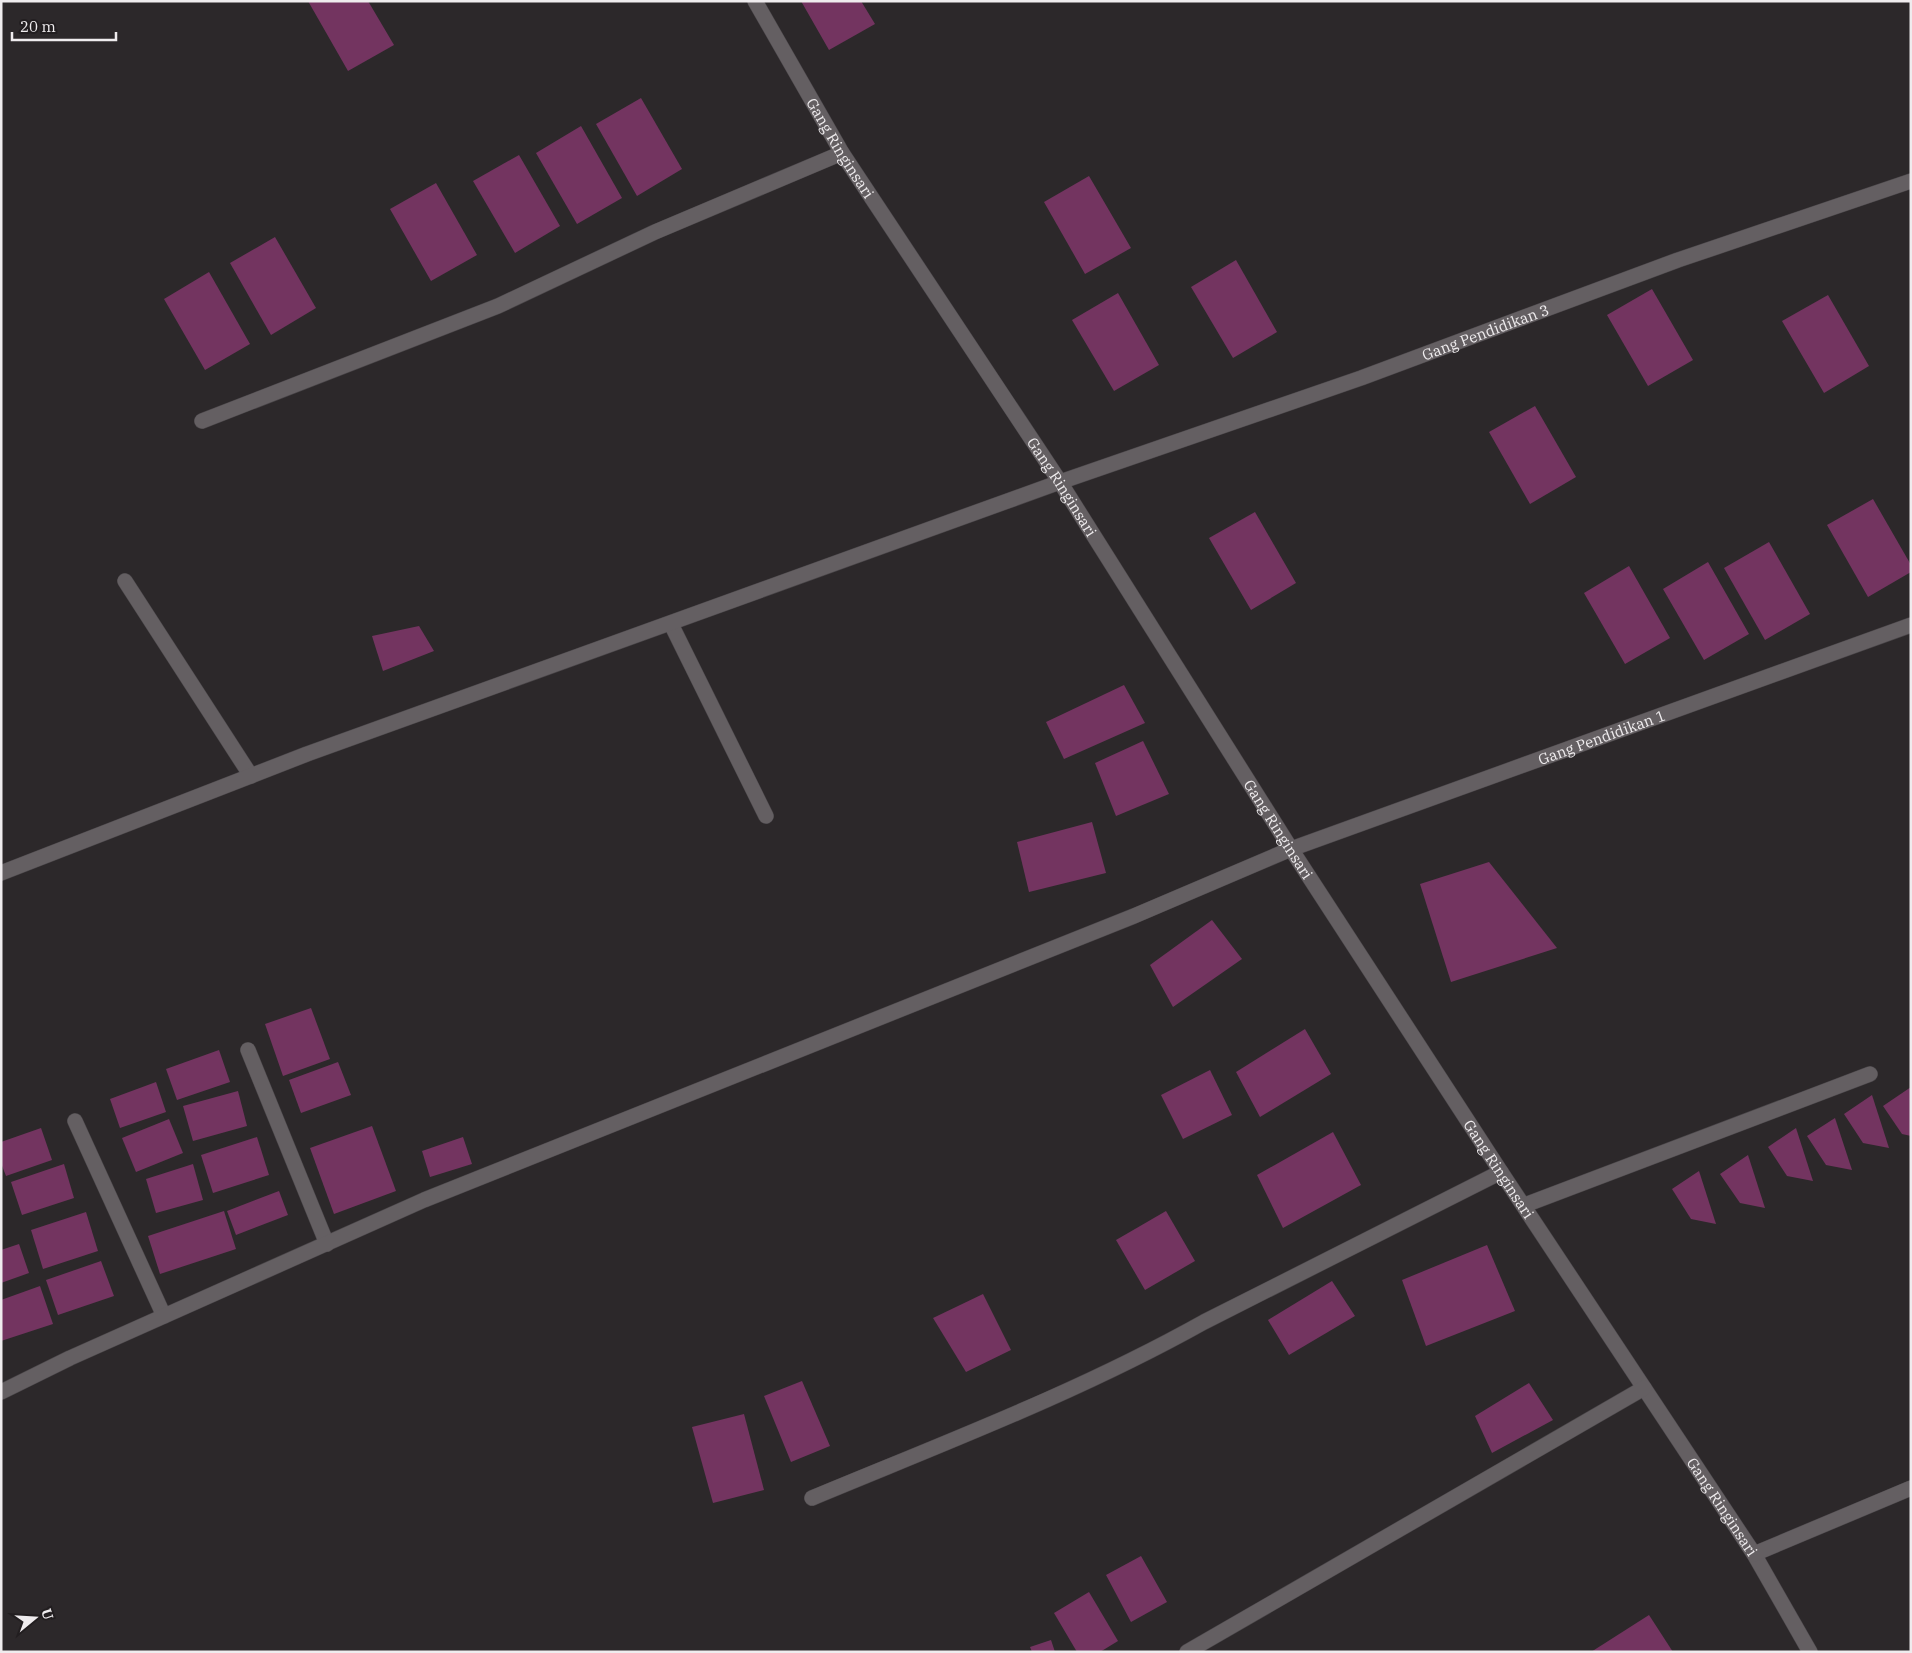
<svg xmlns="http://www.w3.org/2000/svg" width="1912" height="1653" viewBox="0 0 1912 1653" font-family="'IBM Plex Serif',serif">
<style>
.building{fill:#733460}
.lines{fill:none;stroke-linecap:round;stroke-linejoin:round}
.street-casing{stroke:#494548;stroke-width:16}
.street{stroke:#645f62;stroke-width:15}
.labels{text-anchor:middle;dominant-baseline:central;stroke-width:5;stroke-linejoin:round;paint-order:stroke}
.street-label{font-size:15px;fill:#efecee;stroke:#221e20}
</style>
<rect width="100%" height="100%" fill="#2c282a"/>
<g class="building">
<path d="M 308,1 L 368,1 L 394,45 L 348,71 Z"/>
<path d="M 801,1 L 861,1 L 875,24 L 829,50 Z"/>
<path d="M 641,98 L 682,169 L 637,196 L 596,124 Z"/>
<path d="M 581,126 L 622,198 L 577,224 L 536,153 Z"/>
<path d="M 519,155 L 560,226 L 515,253 L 473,181 Z"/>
<path d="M 1089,176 L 1131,248 L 1085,274 L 1044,202 Z"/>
<path d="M 436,183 L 477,255 L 431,281 L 390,209 Z"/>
<path d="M 275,237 L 316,308 L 271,335 L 230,263 Z"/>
<path d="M 1236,260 L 1277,332 L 1233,358 L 1191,287 Z"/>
<path d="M 209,272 L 250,344 L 205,370 L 164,299 Z"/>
<path d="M 1652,289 L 1693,360 L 1648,386 L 1607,315 Z"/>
<path d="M 1118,293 L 1159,365 L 1114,391 L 1072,320 Z"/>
<path d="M 1828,295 L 1869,366 L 1824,393 L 1782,321 Z"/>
<path d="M 1535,406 L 1576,477 L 1530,504 L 1489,432 Z"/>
<path d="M 1873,499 L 1911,565 L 1911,572 L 1868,597 L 1827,525 Z"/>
<path d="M 1255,512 L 1296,583 L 1251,610 L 1209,538 Z"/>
<path d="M 1769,542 L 1810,614 L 1765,640 L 1724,568 Z"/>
<path d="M 1708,562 L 1749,634 L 1704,660 L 1663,589 Z"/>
<path d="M 1629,566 L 1670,638 L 1625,664 L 1584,593 Z"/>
<path d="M 419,626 L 434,651 L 383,671 L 372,636 Z"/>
<path d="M 1124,685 L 1145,723 L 1064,759 L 1046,722 Z"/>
<path d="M 1143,741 L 1169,794 L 1116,816 L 1095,763 Z"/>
<path d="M 1092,822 L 1106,873 L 1029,892 L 1017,842 Z"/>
<path d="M 1489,862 L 1557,948 L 1451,982 L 1420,884 Z"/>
<path d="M 1212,920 L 1242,959 L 1173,1007 L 1150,965 Z"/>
<path d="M 311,1008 L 330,1059 L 283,1076 L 265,1024 Z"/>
<path d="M 1305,1029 L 1331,1074 L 1260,1117 L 1236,1072 Z"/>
<path d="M 219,1050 L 230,1082 L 177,1100 L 166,1069 Z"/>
<path d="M 338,1062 L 351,1095 L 301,1113 L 289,1080 Z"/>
<path d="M 1210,1070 L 1232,1115 L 1183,1139 L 1161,1095 Z"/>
<path d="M 156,1082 L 166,1112 L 120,1128 L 110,1099 Z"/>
<path d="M 1911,1087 L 1911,1136 L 1902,1134 L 1883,1106 Z"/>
<path d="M 238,1091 L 247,1126 L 193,1141 L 183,1106 Z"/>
<path d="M 1872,1095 L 1889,1148 L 1863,1143 L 1844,1114 Z"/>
<path d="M 1835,1118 L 1852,1170 L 1826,1165 L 1807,1136 Z"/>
<path d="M 169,1119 L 183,1153 L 136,1172 L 122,1138 Z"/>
<path d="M 372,1126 L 396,1191 L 334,1214 L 310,1148 Z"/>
<path d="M 41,1128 L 52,1160 L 6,1176 L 1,1163 L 1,1142 Z"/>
<path d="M 1796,1128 L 1813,1181 L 1787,1176 L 1768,1147 Z"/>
<path d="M 1333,1132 L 1361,1185 L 1283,1228 L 1257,1175 Z"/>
<path d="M 257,1137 L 269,1175 L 213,1193 L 201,1155 Z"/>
<path d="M 463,1137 L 472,1164 L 430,1177 L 422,1151 Z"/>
<path d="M 1748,1155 L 1765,1208 L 1740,1203 L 1720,1174 Z"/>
<path d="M 64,1164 L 74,1198 L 22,1215 L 11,1182 Z"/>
<path d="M 193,1164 L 203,1200 L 156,1213 L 146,1179 Z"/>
<path d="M 1699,1171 L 1716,1224 L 1691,1219 L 1672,1189 Z"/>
<path d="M 279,1191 L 288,1215 L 236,1235 L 227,1211 Z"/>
<path d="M 224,1211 L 236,1249 L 160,1274 L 148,1236 Z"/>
<path d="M 1166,1211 L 1195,1261 L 1145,1290 L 1116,1240 Z"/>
<path d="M 86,1212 L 98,1251 L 43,1269 L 31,1230 Z"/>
<path d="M 19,1244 L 29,1273 L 1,1283 L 1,1250 Z"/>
<path d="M 1487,1245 L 1515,1311 L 1426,1346 L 1402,1280 Z"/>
<path d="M 101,1261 L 114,1296 L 58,1315 L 46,1280 Z"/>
<path d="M 1332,1281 L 1355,1316 L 1289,1355 L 1268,1320 Z"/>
<path d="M 40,1286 L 53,1324 L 1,1341 L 1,1300 Z"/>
<path d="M 983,1294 L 1011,1350 L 966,1372 L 933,1318 Z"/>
<path d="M 802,1381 L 830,1446 L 791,1462 L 764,1396 Z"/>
<path d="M 1529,1383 L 1553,1420 L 1492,1453 L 1475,1416 Z"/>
<path d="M 744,1414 L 764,1490 L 713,1503 L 692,1427 Z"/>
<path d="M 1141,1556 L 1167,1602 L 1131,1622 L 1106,1575 Z"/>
<path d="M 1089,1592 L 1118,1641 L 1100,1652 L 1077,1652 L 1054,1613 Z"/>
<path d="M 1649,1615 L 1673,1652 L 1591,1652 Z"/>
<path d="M 1051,1640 L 1055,1652 L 1032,1652 L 1030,1647 Z"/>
</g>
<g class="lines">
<defs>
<g id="street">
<path id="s1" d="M 755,1 L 842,153 L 1060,482 L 1291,849 L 1501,1172 L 1754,1554 L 1810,1652"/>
<path d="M 202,421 L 498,306 L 655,232 L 842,153"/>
<path d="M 125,581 L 251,776"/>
<path d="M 671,624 L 766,816"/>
<path id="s2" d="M 1,873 L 307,754 L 1060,482 L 1361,378 L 1678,260 L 1911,181"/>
<path d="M 248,1050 L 327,1244"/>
<path d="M 75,1121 L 164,1316"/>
<path d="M 1525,1205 L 1870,1074"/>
<path id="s3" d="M 1,1392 L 70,1358 L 424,1200 L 1134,916 L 1291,849 L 1911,625"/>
<path d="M 812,1498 C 944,1443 1079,1392 1204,1322 L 1501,1172"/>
<path d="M 1754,1554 L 1911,1488"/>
<path d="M 1187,1652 L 1644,1388"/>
</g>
</defs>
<use href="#street" class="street-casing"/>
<use href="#street" class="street"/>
</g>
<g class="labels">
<g class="street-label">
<text stroke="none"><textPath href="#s1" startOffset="170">Gang Ringinsari</textPath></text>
<text stroke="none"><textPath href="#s2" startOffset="1580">Gang Pendidikan 3</textPath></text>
<text stroke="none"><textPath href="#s1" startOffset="575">Gang Ringinsari</textPath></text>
<text stroke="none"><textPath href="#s3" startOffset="1730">Gang Pendidikan 1</textPath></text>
<text stroke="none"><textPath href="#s1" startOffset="980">Gang Ringinsari</textPath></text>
<text stroke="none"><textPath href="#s1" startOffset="1385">Gang Ringinsari</textPath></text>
<text stroke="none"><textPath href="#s1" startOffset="1790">Gang Ringinsari</textPath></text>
</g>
</g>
<rect width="1912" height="1653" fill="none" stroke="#efecee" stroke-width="5"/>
<g transform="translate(35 1618) rotate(72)" stroke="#221e20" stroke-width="4" paint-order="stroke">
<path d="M0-4L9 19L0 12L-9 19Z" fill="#efecee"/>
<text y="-8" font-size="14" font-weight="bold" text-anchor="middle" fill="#efecee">U</text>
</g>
<path d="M12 32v8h104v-8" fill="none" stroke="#efecee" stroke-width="2.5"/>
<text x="20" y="32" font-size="15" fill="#efecee" stroke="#221e20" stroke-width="4" paint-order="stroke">20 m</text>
</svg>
